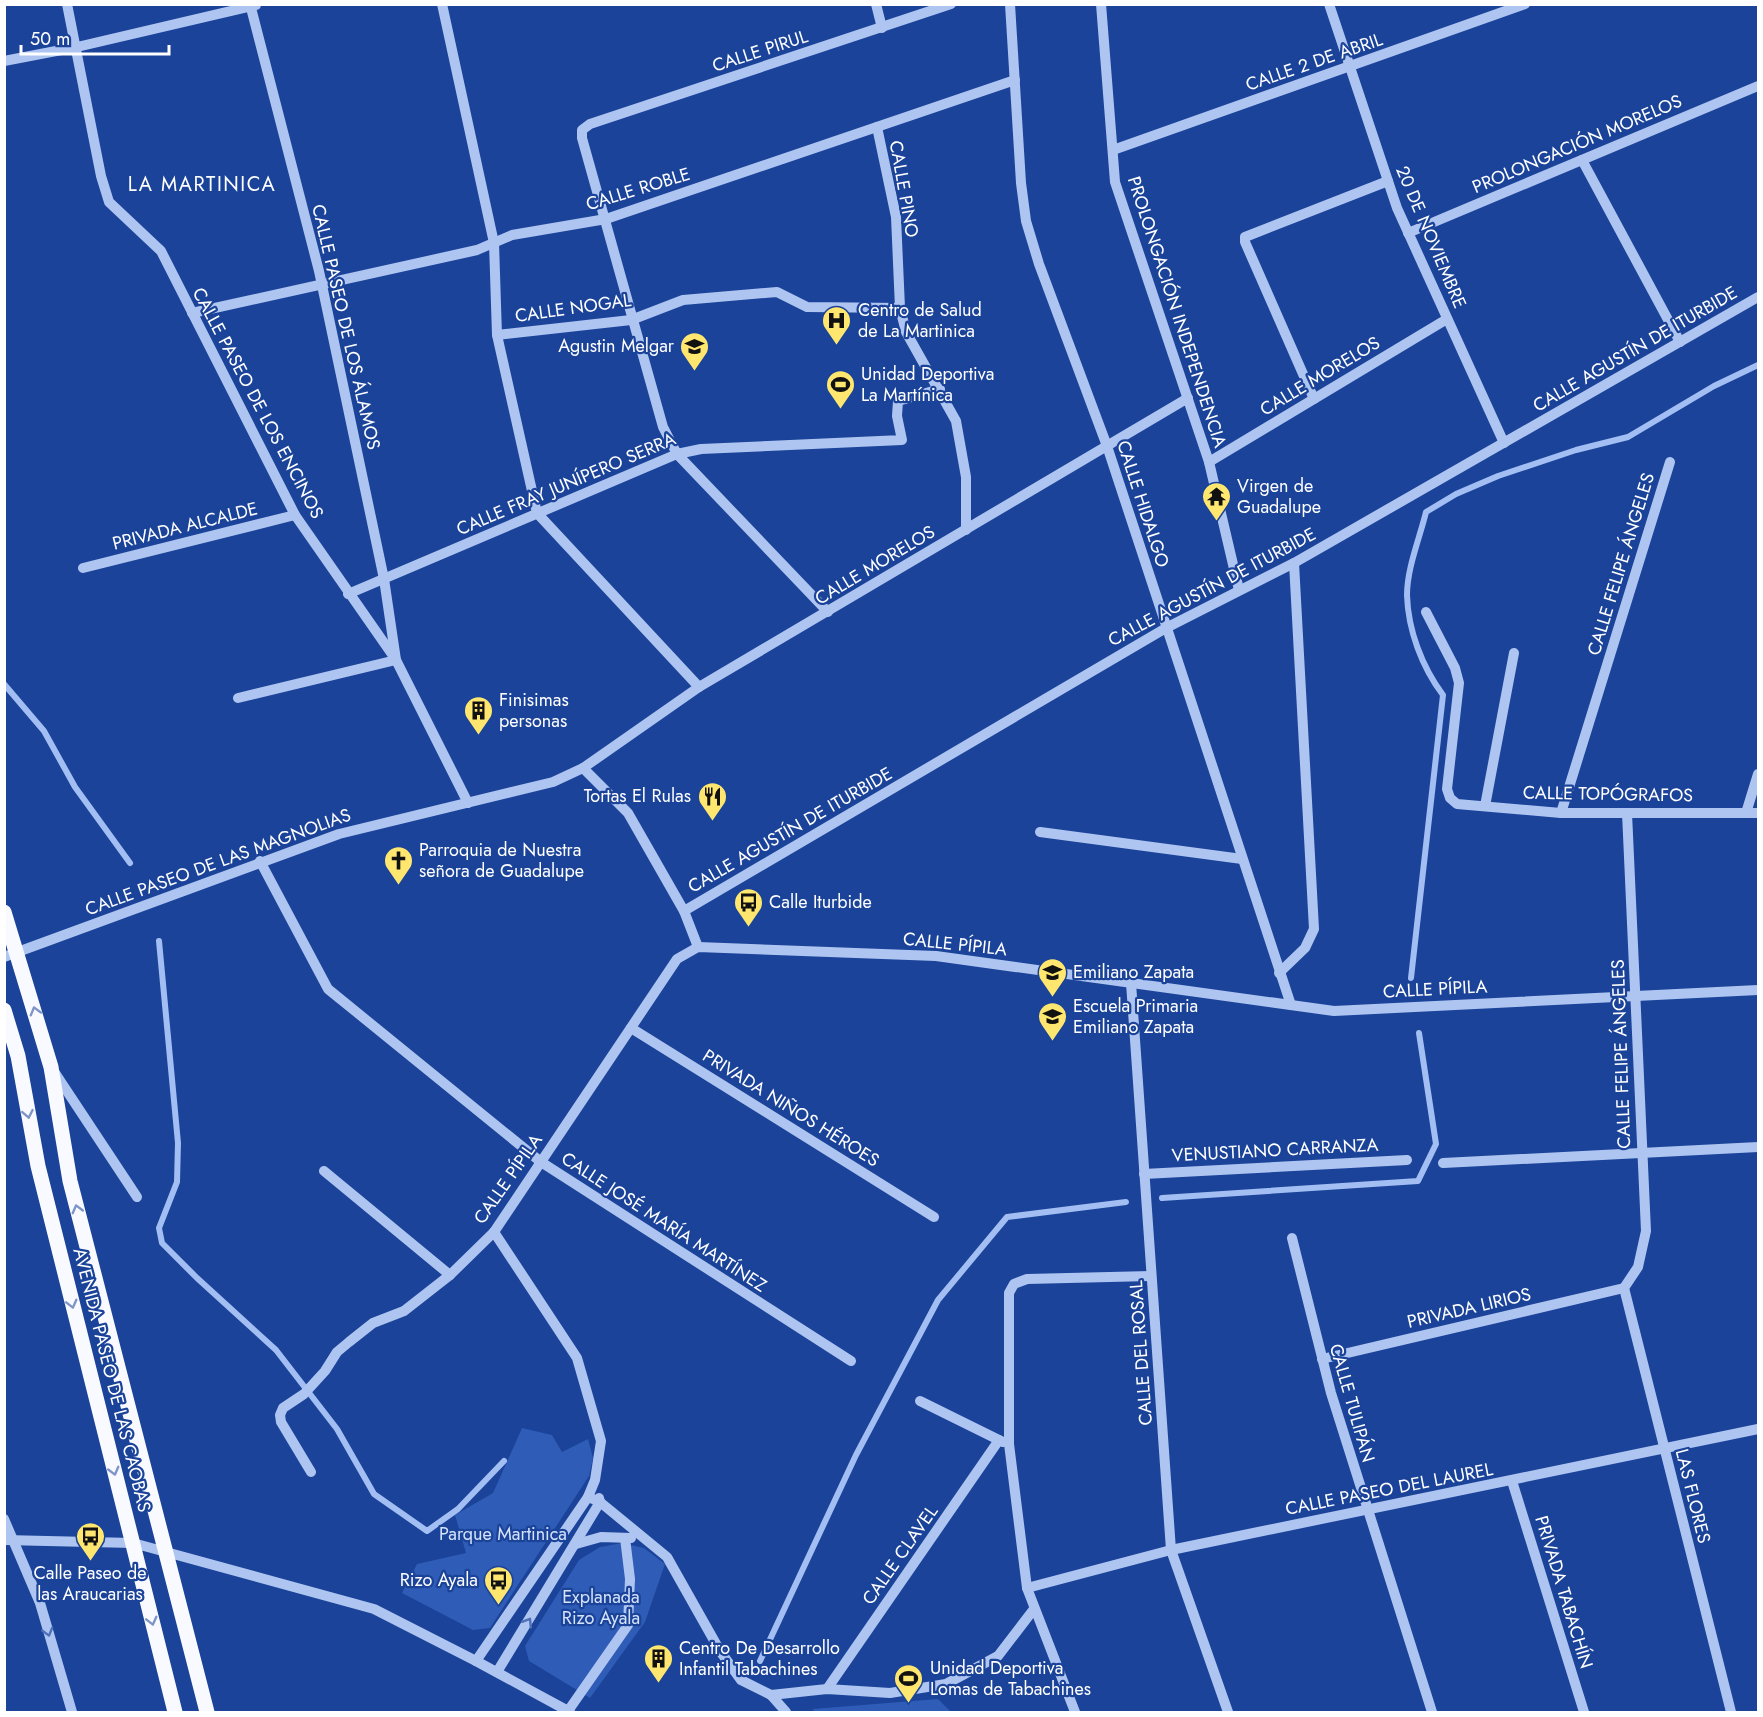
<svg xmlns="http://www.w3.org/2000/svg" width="1763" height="1717" viewBox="0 0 1763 1717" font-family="Jost,sans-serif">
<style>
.green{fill:#2e5cb6}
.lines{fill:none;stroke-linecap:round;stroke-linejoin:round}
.stream{stroke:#a2bef3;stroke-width:6}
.minor{stroke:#afc5f1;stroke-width:10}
.major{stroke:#f9faff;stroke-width:15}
.oneway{stroke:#7e95c7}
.oneway2{stroke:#4e70b8}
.labels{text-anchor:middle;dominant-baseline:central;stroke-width:4.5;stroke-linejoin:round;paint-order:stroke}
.street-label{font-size:18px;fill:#fff;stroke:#1a4399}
.poi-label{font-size:18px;fill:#fff;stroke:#1a4399;text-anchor:start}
.park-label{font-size:18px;fill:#d6e3fc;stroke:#1a4399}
.neighbourhood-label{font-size:20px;letter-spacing:1.5px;fill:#fff;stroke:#1a4399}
</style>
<rect width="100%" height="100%" fill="#1a4399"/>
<g class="green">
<path d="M 522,1428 L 552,1435 L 562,1452 L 588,1439 L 593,1458 L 589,1476 L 490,1628 L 473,1630 L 402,1593 L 417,1564 L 466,1553 L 455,1515 L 493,1493 Z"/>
<path d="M 622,1543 L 644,1548 L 665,1564 L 645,1622 L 590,1698 L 529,1661 L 525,1646 L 579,1560 L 600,1547 Z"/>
<path d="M 938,1699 L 951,1712 L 816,1712 L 812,1709 Z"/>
</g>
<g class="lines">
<g class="stream">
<path d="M 4,684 L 44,731 L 75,787 L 130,863"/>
<path d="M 159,941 L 178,1143 L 177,1182 L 159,1228 L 162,1243 L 197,1278 L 276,1350 L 337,1429 L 374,1494 L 427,1531 L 458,1509 L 504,1461"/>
<path d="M 1411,978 L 1443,695 C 1422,667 1408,630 1407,595 C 1407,568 1420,537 1426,512 L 1456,494 L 1498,476 L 1576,450 L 1628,437 L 1714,386 L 1758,365"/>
<path d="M 1162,1198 L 1418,1181 L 1436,1144 L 1419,1033"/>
<path d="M 760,1661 L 856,1455 L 938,1300 L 1007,1217 L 1126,1202"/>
</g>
<g class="minor">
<path d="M 67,4 L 101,176 L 109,202 L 161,251 L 295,515 L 396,660 L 468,803"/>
<path d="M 442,4 L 494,243 L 497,335 L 537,513 L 699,687"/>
<path d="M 876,4 L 882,28"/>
<path d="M 1010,4 L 1021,183 L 1026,221 L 1039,264 L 1107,446 L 1291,1005"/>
<path d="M 1101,4 L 1115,182 L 1209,462 L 1239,590"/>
<path d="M 1329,4 L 1397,208 L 1504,443"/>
<path d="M 4,61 L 77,47 L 256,5"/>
<path d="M 877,127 L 896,217 L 900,308 L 906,332 L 956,421 L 966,477 L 966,530"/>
<path d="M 1113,150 L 1525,4"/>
<path d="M 1582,160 L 1680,342"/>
<path d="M 1408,233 L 1758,86"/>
<path d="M 192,313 L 477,250 L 512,235 L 606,219 L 1015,80"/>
<path d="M 497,335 L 631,320 L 683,300 L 777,292 L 807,307 L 900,308"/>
<path d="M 1314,399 L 1245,242 L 1245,237 L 1388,181"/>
<path d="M 1209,462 L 1447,319"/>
<path d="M 83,568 L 295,515"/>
<path d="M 348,594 L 677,454 L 701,449 L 902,440 L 897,416 L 898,401 L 940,389"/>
<path d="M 828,612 L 677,454 L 663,427 L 582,138 L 582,130 L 590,124 L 951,4"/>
<path d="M 1426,612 L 1455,668 L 1459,683 L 1447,789 L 1450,798 L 1457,804 L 1561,813 L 1758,813"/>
<path d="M 238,698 L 396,660 L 384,579 L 319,271 L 250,4"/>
<path d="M 583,768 L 628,813 L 684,911 L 698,947"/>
<path d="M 1485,806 L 1514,653"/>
<path d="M 1561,813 L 1670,462"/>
<path d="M 1746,813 L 1758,774"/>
<path d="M 1040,832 L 1242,859"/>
<path d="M 260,861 L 328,989 L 541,1162 L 851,1361"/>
<path d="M 684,911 L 1166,628 L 1294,563 L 1758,297"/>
<path d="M 4,957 L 339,834 L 553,782 L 583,768 L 699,687 L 1188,398"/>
<path d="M 1279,973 L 1305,948 L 1314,929 L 1294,563"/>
<path d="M 1131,983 L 1171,1550 L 1228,1712"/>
<path d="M 631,1028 L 934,1217"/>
<path d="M 55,1073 L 137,1197"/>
<path d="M 1443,1163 L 1758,1147"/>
<path d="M 324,1171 L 450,1275"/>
<path d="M 1144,1174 L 1407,1160"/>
<path d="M 1292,1238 L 1331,1393 L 1432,1712"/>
<path d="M 1624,1288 L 1638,1267 L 1646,1231 L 1627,813"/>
<path d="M 1624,1288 L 1731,1712"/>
<path d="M 1322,1359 L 1624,1288"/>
<path d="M 920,1401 L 1003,1442"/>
<path d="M 311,1472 L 281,1422 L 280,1415 L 283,1408 L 304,1394 L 325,1371 L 337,1352 L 349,1342 L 373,1323 L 404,1311 L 450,1275 L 494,1232 L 677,959 L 698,947 L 936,956 L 1334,1011 L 1758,990"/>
<path d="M 1512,1481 L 1584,1712"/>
<path d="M 588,1497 L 600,1502 L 667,1557 L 720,1651 L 741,1680 L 771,1695 L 786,1712"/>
<path d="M 4,1519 L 40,1603 L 72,1712"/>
<path d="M 4,1540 L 133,1543 L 374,1609 L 476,1661 L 570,1712"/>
<path d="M 576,1544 L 601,1537 L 631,1538"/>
<path d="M 1027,1588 L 1171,1550 L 1758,1429"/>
<path d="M 476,1661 L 588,1497 L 595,1480 L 601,1441 L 577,1358 L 494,1232"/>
<path d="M 497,1672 L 600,1502 L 599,1498"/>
<path d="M 827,1689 L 999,1440"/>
<path d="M 771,1695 L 827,1689 L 890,1693 L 946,1684 L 998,1656 L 1034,1609"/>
<path d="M 568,1711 L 628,1625 L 630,1579 L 625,1538"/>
<path d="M 1075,1712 L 1027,1588 L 1009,1444 L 1009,1293 L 1014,1284 L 1027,1279 L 1151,1276"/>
</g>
<g class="major">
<path d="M 4,912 L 51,1067 L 70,1181 L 207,1712"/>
<path d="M 4,1010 L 18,1056 L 38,1166 L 175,1712"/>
</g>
</g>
<defs><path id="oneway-chevron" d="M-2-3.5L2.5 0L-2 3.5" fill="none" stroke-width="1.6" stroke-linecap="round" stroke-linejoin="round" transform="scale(1.5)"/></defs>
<g class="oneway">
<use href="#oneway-chevron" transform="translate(35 1011) rotate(-106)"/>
<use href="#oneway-chevron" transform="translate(28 1114) rotate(79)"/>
<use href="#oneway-chevron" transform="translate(77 1209) rotate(-105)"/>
<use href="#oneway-chevron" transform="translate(72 1304) rotate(76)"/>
<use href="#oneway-chevron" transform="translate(114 1471) rotate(75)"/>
<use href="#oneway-chevron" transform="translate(152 1621) rotate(76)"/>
</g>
<g class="oneway2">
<use href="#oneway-chevron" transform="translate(528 1622) rotate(-58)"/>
<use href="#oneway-chevron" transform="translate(48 1632) rotate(74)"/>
</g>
<defs>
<symbol id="hospital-pin" viewBox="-11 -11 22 30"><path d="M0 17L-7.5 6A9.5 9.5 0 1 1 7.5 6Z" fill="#ffe66f" stroke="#1a4399"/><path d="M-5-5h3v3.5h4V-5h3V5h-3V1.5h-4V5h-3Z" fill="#111"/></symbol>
<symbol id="school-pin" viewBox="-11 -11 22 30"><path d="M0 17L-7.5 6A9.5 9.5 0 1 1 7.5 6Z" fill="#ffe66f" stroke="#1a4399"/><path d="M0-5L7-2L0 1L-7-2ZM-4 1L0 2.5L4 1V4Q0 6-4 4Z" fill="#111"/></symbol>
<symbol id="stadium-pin" viewBox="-11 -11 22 30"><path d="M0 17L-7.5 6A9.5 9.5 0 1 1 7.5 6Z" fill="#ffe66f" stroke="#1a4399"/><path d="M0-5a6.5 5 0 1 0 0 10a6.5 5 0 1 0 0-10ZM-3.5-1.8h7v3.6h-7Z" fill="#111"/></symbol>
<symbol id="temple-pin" viewBox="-11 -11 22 30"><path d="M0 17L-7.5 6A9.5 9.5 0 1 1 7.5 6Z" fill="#ffe66f" stroke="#1a4399"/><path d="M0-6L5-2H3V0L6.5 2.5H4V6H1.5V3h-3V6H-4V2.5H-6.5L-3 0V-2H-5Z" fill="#111"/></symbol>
<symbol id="building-pin" viewBox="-11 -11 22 30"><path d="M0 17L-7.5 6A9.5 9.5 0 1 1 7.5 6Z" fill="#ffe66f" stroke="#1a4399"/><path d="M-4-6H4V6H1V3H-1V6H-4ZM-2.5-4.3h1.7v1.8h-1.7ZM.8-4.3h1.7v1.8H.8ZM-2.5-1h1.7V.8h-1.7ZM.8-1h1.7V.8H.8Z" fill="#111"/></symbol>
<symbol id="restaurant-pin" viewBox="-11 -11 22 30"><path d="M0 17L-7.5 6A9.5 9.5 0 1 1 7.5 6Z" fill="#ffe66f" stroke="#1a4399"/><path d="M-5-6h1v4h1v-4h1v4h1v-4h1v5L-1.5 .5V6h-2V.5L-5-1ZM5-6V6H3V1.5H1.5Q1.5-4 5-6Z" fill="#111"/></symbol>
<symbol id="church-pin" viewBox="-11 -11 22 30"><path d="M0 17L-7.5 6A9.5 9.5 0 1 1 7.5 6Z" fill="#ffe66f" stroke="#1a4399"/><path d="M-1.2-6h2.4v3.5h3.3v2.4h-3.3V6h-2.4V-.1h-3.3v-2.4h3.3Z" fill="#111"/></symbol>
<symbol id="bus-pin" viewBox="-11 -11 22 30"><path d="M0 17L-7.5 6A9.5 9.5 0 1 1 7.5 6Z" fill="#ffe66f" stroke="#1a4399"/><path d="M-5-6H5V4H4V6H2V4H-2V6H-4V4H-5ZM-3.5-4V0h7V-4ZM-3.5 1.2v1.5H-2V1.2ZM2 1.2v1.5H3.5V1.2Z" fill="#111"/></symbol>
</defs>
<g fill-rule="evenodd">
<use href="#hospital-pin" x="820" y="304" width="33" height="45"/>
<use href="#school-pin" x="678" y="330" width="33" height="45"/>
<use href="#stadium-pin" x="824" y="368" width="33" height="45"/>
<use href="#temple-pin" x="1200" y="480" width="33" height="45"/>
<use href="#building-pin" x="462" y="694" width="33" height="45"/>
<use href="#restaurant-pin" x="696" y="780" width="33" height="45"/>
<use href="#church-pin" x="382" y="844" width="33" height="45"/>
<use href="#bus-pin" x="732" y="886" width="33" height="45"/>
<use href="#school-pin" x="1036" y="956" width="33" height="45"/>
<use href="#school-pin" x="1036" y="1000" width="33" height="45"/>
<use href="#bus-pin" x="74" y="1520" width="33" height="45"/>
<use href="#bus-pin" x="482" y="1564" width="33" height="45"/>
<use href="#building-pin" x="642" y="1642" width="33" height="45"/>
<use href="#stadium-pin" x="892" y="1662" width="33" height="45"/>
</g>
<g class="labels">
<g class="street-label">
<text transform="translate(760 51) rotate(-18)">CALLE PIRUL</text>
<text transform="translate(1314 62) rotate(-19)">CALLE 2 DE ABRIL</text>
<text transform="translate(1577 144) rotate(-23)">PROLONGACIÓN MORELOS</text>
<text transform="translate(638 189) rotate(-17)">CALLE ROBLE</text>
<text transform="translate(904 189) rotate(80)">CALLE PINO</text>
<text transform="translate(1431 237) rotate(67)">20 DE NOVIEMBRE</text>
<text transform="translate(573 308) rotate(-8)">CALLE NOGAL</text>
<text transform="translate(1177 312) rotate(72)">PROLONGACIÓN INDEPENDENCIA</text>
<text transform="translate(346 327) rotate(77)">CALLE PASEO DE LOS ÁLAMOS</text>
<text transform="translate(1635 349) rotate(-30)">CALLE AGUSTÍN DE ITURBIDE</text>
<text transform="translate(1320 376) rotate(-31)">CALLE MORELOS</text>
<text transform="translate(258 403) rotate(62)">CALLE PASEO DE LOS ENCINOS</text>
<text transform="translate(566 484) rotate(-23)">CALLE FRAY JUNÍPERO SERRA</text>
<text transform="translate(1143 504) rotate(72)">CALLE HIDALGO</text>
<text transform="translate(185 526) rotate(-14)">PRIVADA ALCALDE</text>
<text transform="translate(1621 564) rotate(-73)">CALLE FELIPE ÁNGELES</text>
<text transform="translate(875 565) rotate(-31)">CALLE MORELOS</text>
<text transform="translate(1212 587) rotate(-28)">CALLE AGUSTÍN DE ITURBIDE</text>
<text transform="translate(1608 794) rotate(1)">CALLE TOPÓGRAFOS</text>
<text transform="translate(790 830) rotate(-30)">CALLE AGUSTÍN DE ITURBIDE</text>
<text transform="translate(218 862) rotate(-20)">CALLE PASEO DE LAS MAGNOLIAS</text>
<text transform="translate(955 944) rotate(6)">CALLE PÍPILA</text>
<text transform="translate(1435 989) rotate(-3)">CALLE PÍPILA</text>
<text transform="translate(1621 1054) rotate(-92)">CALLE FELIPE ÁNGELES</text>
<text transform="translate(791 1108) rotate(32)">PRIVADA NIÑOS HÉROES</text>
<text transform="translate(1275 1150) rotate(-3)">VENUSTIANO CARRANZA</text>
<text transform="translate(508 1179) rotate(-55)">CALLE PÍPILA</text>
<text transform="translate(664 1222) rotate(33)">CALLE JOSÉ MARÍA MARTÍNEZ</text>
<text transform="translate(1469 1308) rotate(-13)">PRIVADA LIRIOS</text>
<text transform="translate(1141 1353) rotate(-94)">CALLE DEL ROSAL</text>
<text transform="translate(112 1380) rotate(76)">AVENIDA PASEO DE LAS CAOBAS</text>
<text transform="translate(1352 1403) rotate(74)">CALLE TULIPÁN</text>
<text transform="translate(1389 1489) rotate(-11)">CALLE PASEO DEL LAUREL</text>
<text transform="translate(1693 1496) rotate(76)">LAS FLORES</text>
<text transform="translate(900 1555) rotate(-55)">CALLE CLAVEL</text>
<text transform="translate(1564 1592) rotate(73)">PRIVADA TABACHÍN</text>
</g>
<g class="poi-label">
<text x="858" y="310">Centro de Salud<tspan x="858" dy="21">de La Martinica</tspan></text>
<text x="674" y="346" text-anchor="end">Agustin Melgar</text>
<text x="861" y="374">Unidad Deportiva<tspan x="861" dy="21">La Martínica</tspan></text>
<text x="1237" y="486">Virgen de<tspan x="1237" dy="21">Guadalupe</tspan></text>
<text x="499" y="700">Finisimas<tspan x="499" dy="21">personas</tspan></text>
<text x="691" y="796" text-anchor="end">Tortas El Rulas</text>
<text x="419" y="850">Parroquia de Nuestra<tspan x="419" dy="21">señora de Guadalupe</tspan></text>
<text x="769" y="902">Calle Iturbide</text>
<text x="1073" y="972">Emiliano Zapata</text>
<text x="1073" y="1006">Escuela Primaria<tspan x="1073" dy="21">Emiliano Zapata</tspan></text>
<text x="90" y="1573" text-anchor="middle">Calle Paseo de<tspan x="90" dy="21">las Araucarias</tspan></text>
<text x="478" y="1580" text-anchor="end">Rizo Ayala</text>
<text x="679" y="1648">Centro De Desarrollo<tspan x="679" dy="21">Infantil Tabachines</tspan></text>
<text x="930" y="1668">Unidad Deportiva<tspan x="930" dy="21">Lomas de Tabachines</tspan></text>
</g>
<g class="park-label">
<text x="503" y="1534">Parque Martinica</text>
<text x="601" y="1597">Explanada<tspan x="601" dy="21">Rizo Ayala</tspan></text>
</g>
<g class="neighbourhood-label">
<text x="202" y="184">LA MARTINICA</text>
</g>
</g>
<rect width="1763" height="1717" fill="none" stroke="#ffffff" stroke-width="12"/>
<path d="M21 45v9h148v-9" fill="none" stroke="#ffffff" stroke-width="3"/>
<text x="30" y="45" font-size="18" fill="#ffffff" stroke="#1a4399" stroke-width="4.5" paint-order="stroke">50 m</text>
</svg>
